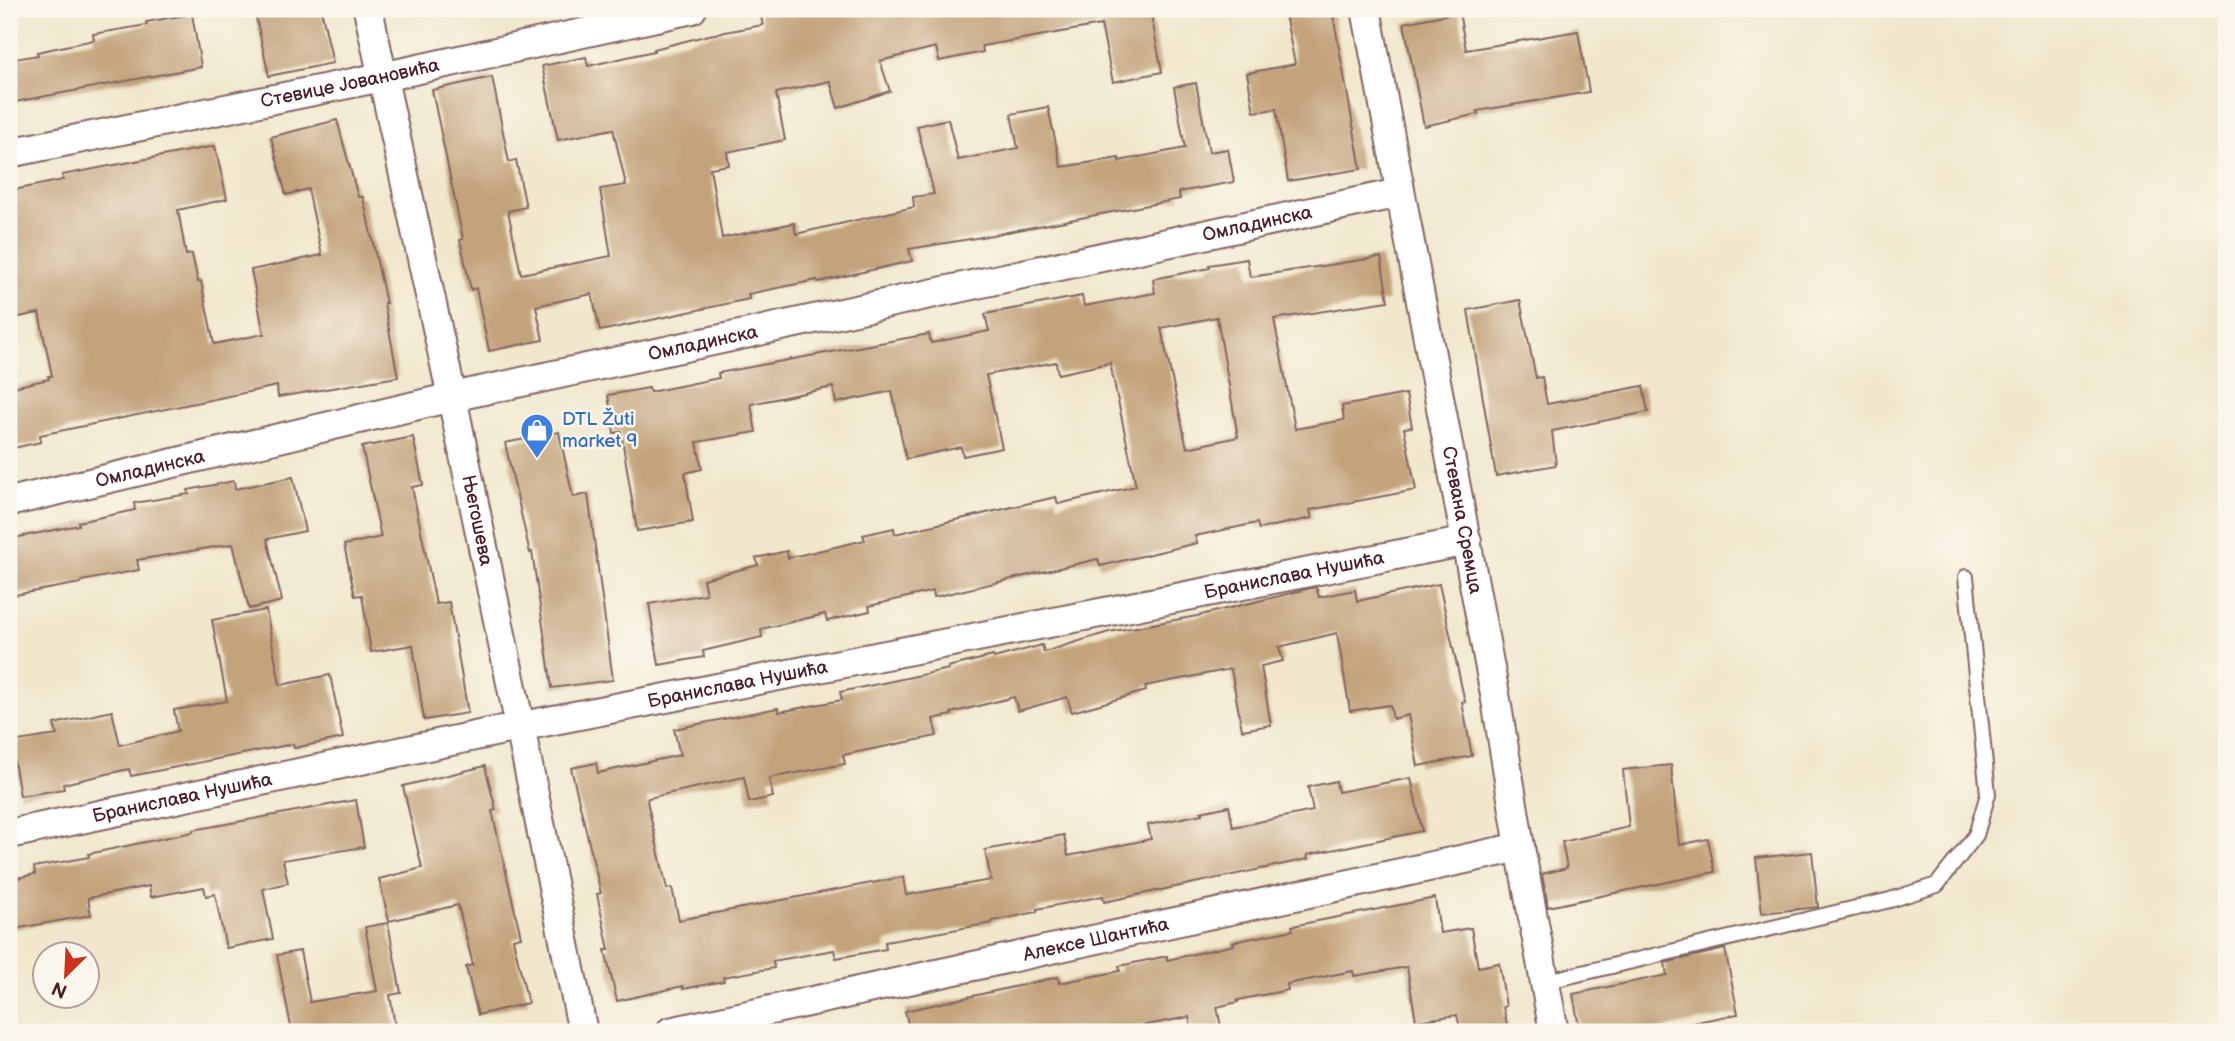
<svg xmlns="http://www.w3.org/2000/svg" width="2235" height="1041" viewBox="0 0 2235 1041" font-family="'Balsamiq Sans',sans-serif">
<style>
.building{fill:#c3a37c;fill-rule:evenodd}
.lines{fill:none;stroke-linecap:round;stroke-linejoin:round}
.service-casing{stroke:#846563;stroke-width:18}
.minor-casing{stroke:#846563;stroke-width:32}
.service{stroke:#fff;stroke-width:14}
.minor{stroke:#fff;stroke-width:28}
.labels{text-anchor:middle;dominant-baseline:central;stroke-width:5;stroke-linejoin:round;paint-order:stroke}
.street-label{font-size:19px;fill:#4a1f2b;stroke:#fbf7ec}
.shop-label{font-size:19px;fill:#366cbe;stroke:#fbf7ec;text-anchor:start}
</style>
<rect width="100%" height="100%" fill="#fbf7ec"/>
<filter id="ink" filterUnits="userSpaceOnUse"><feTurbulence type="fractalNoise" baseFrequency=".0143" numOctaves="2"/><feDisplacementMap in="SourceGraphic" scale="14" xChannelSelector="R" yChannelSelector="G"/><feConvolveMatrix kernelMatrix="1 2 1 2 8 2 1 2 1" color-interpolation-filters="sRGB"/></filter>
<filter id="wash" filterUnits="userSpaceOnUse"><feTurbulence type="fractalNoise" baseFrequency=".00686" numOctaves="4" result="noise"/><feDisplacementMap in="SourceGraphic" scale="28" xChannelSelector="R" yChannelSelector="G"/><feGaussianBlur stdDeviation="1.57" result="paint"/><feColorMatrix in="noise" values="0 0 0 0 0 0 0 0 0 0 0 0 0 0 0 0 0 1.4 0 .05"/><feComposite in="paint" operator="in"/></filter>
<g filter="url(#wash)">
<rect width="100%" height="100%" fill="#f0e7cc"/>
<g id="blocks">
<g class="building">
<path d="M 275,9 L 321,9 L 333,63 L 269,76 L 255,13 Z"/>
<path d="M 781,9 L 1150,9 L 1162,72 L 1113,82 L 1101,25 L 982,46 L 983,52 L 939,61 L 936,47 L 880,61 L 890,91 L 838,108 L 830,81 L 776,93 L 785,140 L 727,152 L 729,165 L 710,168 L 722,238 L 794,223 L 796,234 L 914,207 L 913,197 L 934,194 L 917,126 L 948,119 L 958,160 L 1018,148 L 1011,114 L 1048,107 L 1061,167 L 1119,158 L 1119,161 L 1185,148 L 1174,87 L 1196,83 L 1209,152 L 1228,149 L 1234,182 L 1179,192 L 1180,199 L 976,238 L 909,249 L 912,261 L 818,282 L 817,280 L 748,294 L 749,299 L 600,331 L 592,294 L 536,306 L 543,340 L 489,351 L 476,288 L 471,290 L 460,240 L 463,239 L 432,90 L 492,77 L 509,162 L 516,160 L 526,207 L 508,211 L 521,274 L 611,256 L 600,189 L 626,185 L 613,129 L 558,140 L 542,66 L 586,57 L 588,66 L 654,51 L 654,49 L 709,35 L 763,25 L 760,13 Z"/>
<path d="M 1284,9 L 1332,9 L 1361,169 L 1288,181 L 1276,109 L 1254,112 L 1247,73 L 1295,64 Z"/>
<path d="M 1459,12 L 1466,50 L 1578,31 L 1589,92 L 1477,111 L 1478,114 L 1424,126 L 1404,23 Z"/>
<path d="M 192,14 L 201,67 L 9,103 L 9,60 L 38,55 L 37,52 L 94,40 L 93,34 L 147,25 L 146,22 Z"/>
<path d="M 337,120 L 358,197 L 363,197 L 386,303 L 384,303 L 398,377 L 278,397 L 277,386 L 40,435 L 41,442 L 9,449 L 9,388 L 49,379 L 48,376 L 52,376 L 39,313 L 9,319 L 9,191 L 63,180 L 62,175 L 215,146 L 227,199 L 178,210 L 186,255 L 192,254 L 198,282 L 201,281 L 214,344 L 264,334 L 251,270 L 322,255 L 308,189 L 286,195 L 271,137 Z"/>
<path d="M 1381,257 L 1388,301 L 1274,319 L 1295,429 L 1344,420 L 1342,406 L 1406,394 L 1412,427 L 1404,428 L 1416,490 L 1310,510 L 1312,518 L 1259,529 L 1257,523 L 1195,536 L 1197,543 L 1100,566 L 1098,559 L 934,597 L 933,591 L 869,606 L 870,611 L 827,621 L 825,614 L 761,629 L 762,637 L 703,651 L 704,657 L 659,665 L 649,604 L 706,594 L 703,579 L 758,565 L 756,558 L 787,551 L 788,558 L 865,540 L 863,535 L 894,528 L 895,534 L 1056,497 L 1058,504 L 1136,486 L 1110,363 L 1058,374 L 1056,362 L 986,375 L 1002,448 L 963,456 L 961,447 L 906,459 L 892,391 L 836,403 L 833,387 L 751,404 L 756,432 L 697,442 L 702,469 L 685,473 L 693,522 L 637,531 L 621,432 L 614,433 L 608,395 L 649,388 L 650,392 L 719,378 L 718,373 L 929,334 L 931,343 L 989,331 L 985,314 L 1082,296 L 1084,306 L 1155,293 L 1153,279 L 1210,268 L 1209,265 L 1247,259 L 1250,277 ZM 1217,317 L 1238,437 L 1187,448 L 1161,328 Z"/>
<path d="M 1520,300 L 1536,378 L 1542,377 L 1547,404 L 1643,386 L 1648,412 L 1552,431 L 1556,465 L 1496,476 L 1468,310 Z"/>
<path d="M 559,432 L 573,497 L 588,494 L 613,680 L 552,688 L 532,552 L 530,553 L 505,443 Z"/>
<path d="M 413,437 L 423,485 L 412,487 L 436,604 L 449,602 L 468,713 L 424,720 L 413,645 L 371,652 L 362,595 L 355,596 L 344,545 L 381,537 L 362,447 Z"/>
<path d="M 293,477 L 305,531 L 267,539 L 282,601 L 249,609 L 233,544 L 137,560 L 139,570 L 81,581 L 81,583 L 9,596 L 9,539 L 79,525 L 78,522 L 135,510 L 134,503 L 189,494 L 188,490 L 234,481 L 235,489 Z"/>
<path d="M 1439,584 L 1465,702 L 1462,702 L 1472,756 L 1418,766 L 1408,715 L 1393,719 L 1390,705 L 1350,711 L 1337,633 L 1279,647 L 1283,661 L 1261,666 L 1271,725 L 1242,730 L 1231,669 L 1145,686 L 1146,691 L 1072,712 L 1067,697 L 1018,711 L 1014,697 L 951,713 L 952,715 L 933,719 L 937,736 L 843,755 L 845,764 L 769,778 L 773,797 L 749,802 L 744,777 L 648,798 L 647,801 L 667,889 L 672,888 L 679,920 L 903,877 L 906,895 L 991,880 L 985,850 L 1064,835 L 1068,856 L 1151,839 L 1148,825 L 1202,814 L 1201,812 L 1229,806 L 1233,827 L 1313,811 L 1308,787 L 1336,781 L 1338,792 L 1411,778 L 1422,831 L 1307,855 L 1308,859 L 1104,902 L 1103,896 L 1037,909 L 1037,912 L 992,921 L 992,923 L 885,942 L 886,949 L 836,958 L 834,950 L 773,961 L 774,968 L 723,977 L 724,981 L 683,989 L 683,986 L 617,1001 L 605,950 L 609,950 L 597,894 L 601,893 L 571,768 L 596,763 L 598,773 L 680,755 L 674,729 L 778,708 L 779,712 L 842,700 L 840,692 L 949,669 L 948,667 L 993,656 L 994,658 L 1042,645 L 1044,652 L 1109,632 L 1197,616 L 1316,587 L 1319,597 L 1355,590 L 1357,601 Z"/>
<path d="M 266,610 L 280,685 L 330,675 L 343,738 L 294,748 L 293,744 L 131,776 L 129,769 L 63,784 L 64,789 L 20,796 L 11,742 L 57,735 L 54,724 L 112,711 L 120,745 L 178,731 L 174,710 L 227,701 L 212,620 Z"/>
<path d="M 1671,765 L 1679,845 L 1708,839 L 1715,872 L 1548,907 L 1542,874 L 1567,868 L 1562,842 L 1629,827 L 1623,770 Z"/>
<path d="M 485,766 L 496,810 L 492,811 L 521,937 L 513,939 L 528,1003 L 478,1015 L 466,967 L 473,965 L 458,905 L 389,921 L 379,879 L 422,868 L 403,786 Z"/>
<path d="M 356,800 L 364,847 L 283,860 L 288,883 L 263,889 L 273,939 L 226,948 L 215,894 L 206,896 L 204,887 L 151,897 L 149,886 L 88,898 L 91,915 L 9,930 L 9,880 L 35,874 L 34,867 L 89,857 L 88,854 L 193,832 L 193,830 Z"/>
<path d="M 1812,852 L 1818,907 L 1762,913 L 1756,858 Z"/>
<path d="M 1435,898 L 1440,933 L 1471,928 L 1478,967 L 1499,963 L 1506,1006 L 1503,1007 L 1509,1032 L 1461,1032 L 1457,1015 L 1416,1021 L 1407,967 L 1354,976 L 1353,971 L 1287,984 L 1288,990 L 1238,1000 L 1238,1002 L 1217,1007 L 1222,1032 L 1192,1032 L 1189,1017 L 1125,1029 L 1126,1032 L 1078,1032 L 1077,1027 L 1054,1032 L 910,1032 L 905,1011 L 1058,977 L 1059,983 L 1120,971 L 1119,966 L 1167,956 L 1167,960 L 1234,945 L 1233,942 L 1293,930 L 1292,926 Z"/>
<path d="M 388,923 L 401,993 L 390,995 L 396,1032 L 292,1032 L 277,955 L 300,951 L 310,1002 L 377,991 L 365,927 Z"/>
<path d="M 1725,949 L 1738,1014 L 1645,1032 L 1580,1032 L 1573,994 L 1667,975 L 1665,963 Z"/>
</g>
</g>
</g>
<g filter="url(#ink)">
<use href="#blocks" fill-opacity="0" stroke="#846563" stroke-width="2"/>
<g class="lines">
<defs>
<path id="service" d="M 1544,982 L 1890,900 L 1937,885 L 1976,835 L 1988,794 L 1966,577"/>
<g id="minor">
<path id="s1" d="M 368,9 L 452,397 L 583,1032"/>
<path id="s2" d="M 1366,9 L 1496,700 L 1520,847 L 1554,1032"/>
<path id="s3" d="M 9,153 L 382,77 L 692,9"/>
<path id="s4" d="M 9,502 L 452,397 L 1399,193"/>
<path id="s5" d="M 9,834 L 518,727 L 1467,541"/>
<path id="s6" d="M 670,1032 L 1520,847"/>
</g>
</defs>
<use href="#service" class="service-casing"/>
<use href="#minor" class="minor-casing"/>
<use href="#service" class="service"/>
<use href="#minor" class="minor"/>
</g>
</g>
<defs>
<symbol id="shop-pin" viewBox="-11 -11 22 30"><path d="M0 17L-7.5 6A9.5 9.5 0 1 1 7.5 6Z" fill="#3f7fe0" stroke="#fbf7ec"/><path d="M-5-2.5h2.3a2.7 3.5 0 0 1 5.4 0H5L5.5 6h-11ZM-1.5-2.5h3a1.5 2.3 0 0 0-3 0Z" fill="#fff"/></symbol>
</defs>
<g fill-rule="evenodd">
<use href="#shop-pin" x="518" y="411" width="38" height="52"/>
</g>
<g class="labels">
<g class="street-label">
<text stroke="none"><textPath href="#s3" startOffset="348">Стевице Јовановића</textPath></text>
<text stroke="none"><textPath href="#s4" startOffset="1279">Омладинска</textPath></text>
<text stroke="none"><textPath href="#s4" startOffset="712">Омладинска</textPath></text>
<text stroke="none"><textPath href="#s4" startOffset="145">Омладинска</textPath></text>
<text stroke="none"><textPath href="#s1" startOffset="523">Његошева</textPath></text>
<text stroke="none"><textPath href="#s2" startOffset="520">Стевана Сремца</textPath></text>
<text stroke="none"><textPath href="#s5" startOffset="1311">Бранислава Нушића</textPath></text>
<text stroke="none"><textPath href="#s5" startOffset="744">Бранислава Нушића</textPath></text>
<text stroke="none"><textPath href="#s5" startOffset="177">Бранислава Нушића</textPath></text>
<text stroke="none"><textPath href="#s6" startOffset="436">Алексе Шантића</textPath></text>
</g>
<g class="shop-label">
<text x="562" y="419">DTL Žuti<tspan x="562" dy="22">market 9</tspan></text>
</g>
</g>
<rect width="2235" height="1041" fill="none" stroke="#fbf7ec" stroke-width="35"/>
<g transform="translate(66 975) rotate(204)"><circle r="33" fill="#fbf7ec" stroke="#b4a19f" stroke-width="2"/>
<path d="M0-5L12 26L0 18L-12 26Z" fill="#c8321e"/>
<text y="-10" font-size="19" font-weight="bold" text-anchor="middle" fill="#4a1f2b">N</text>
</g>
</svg>
